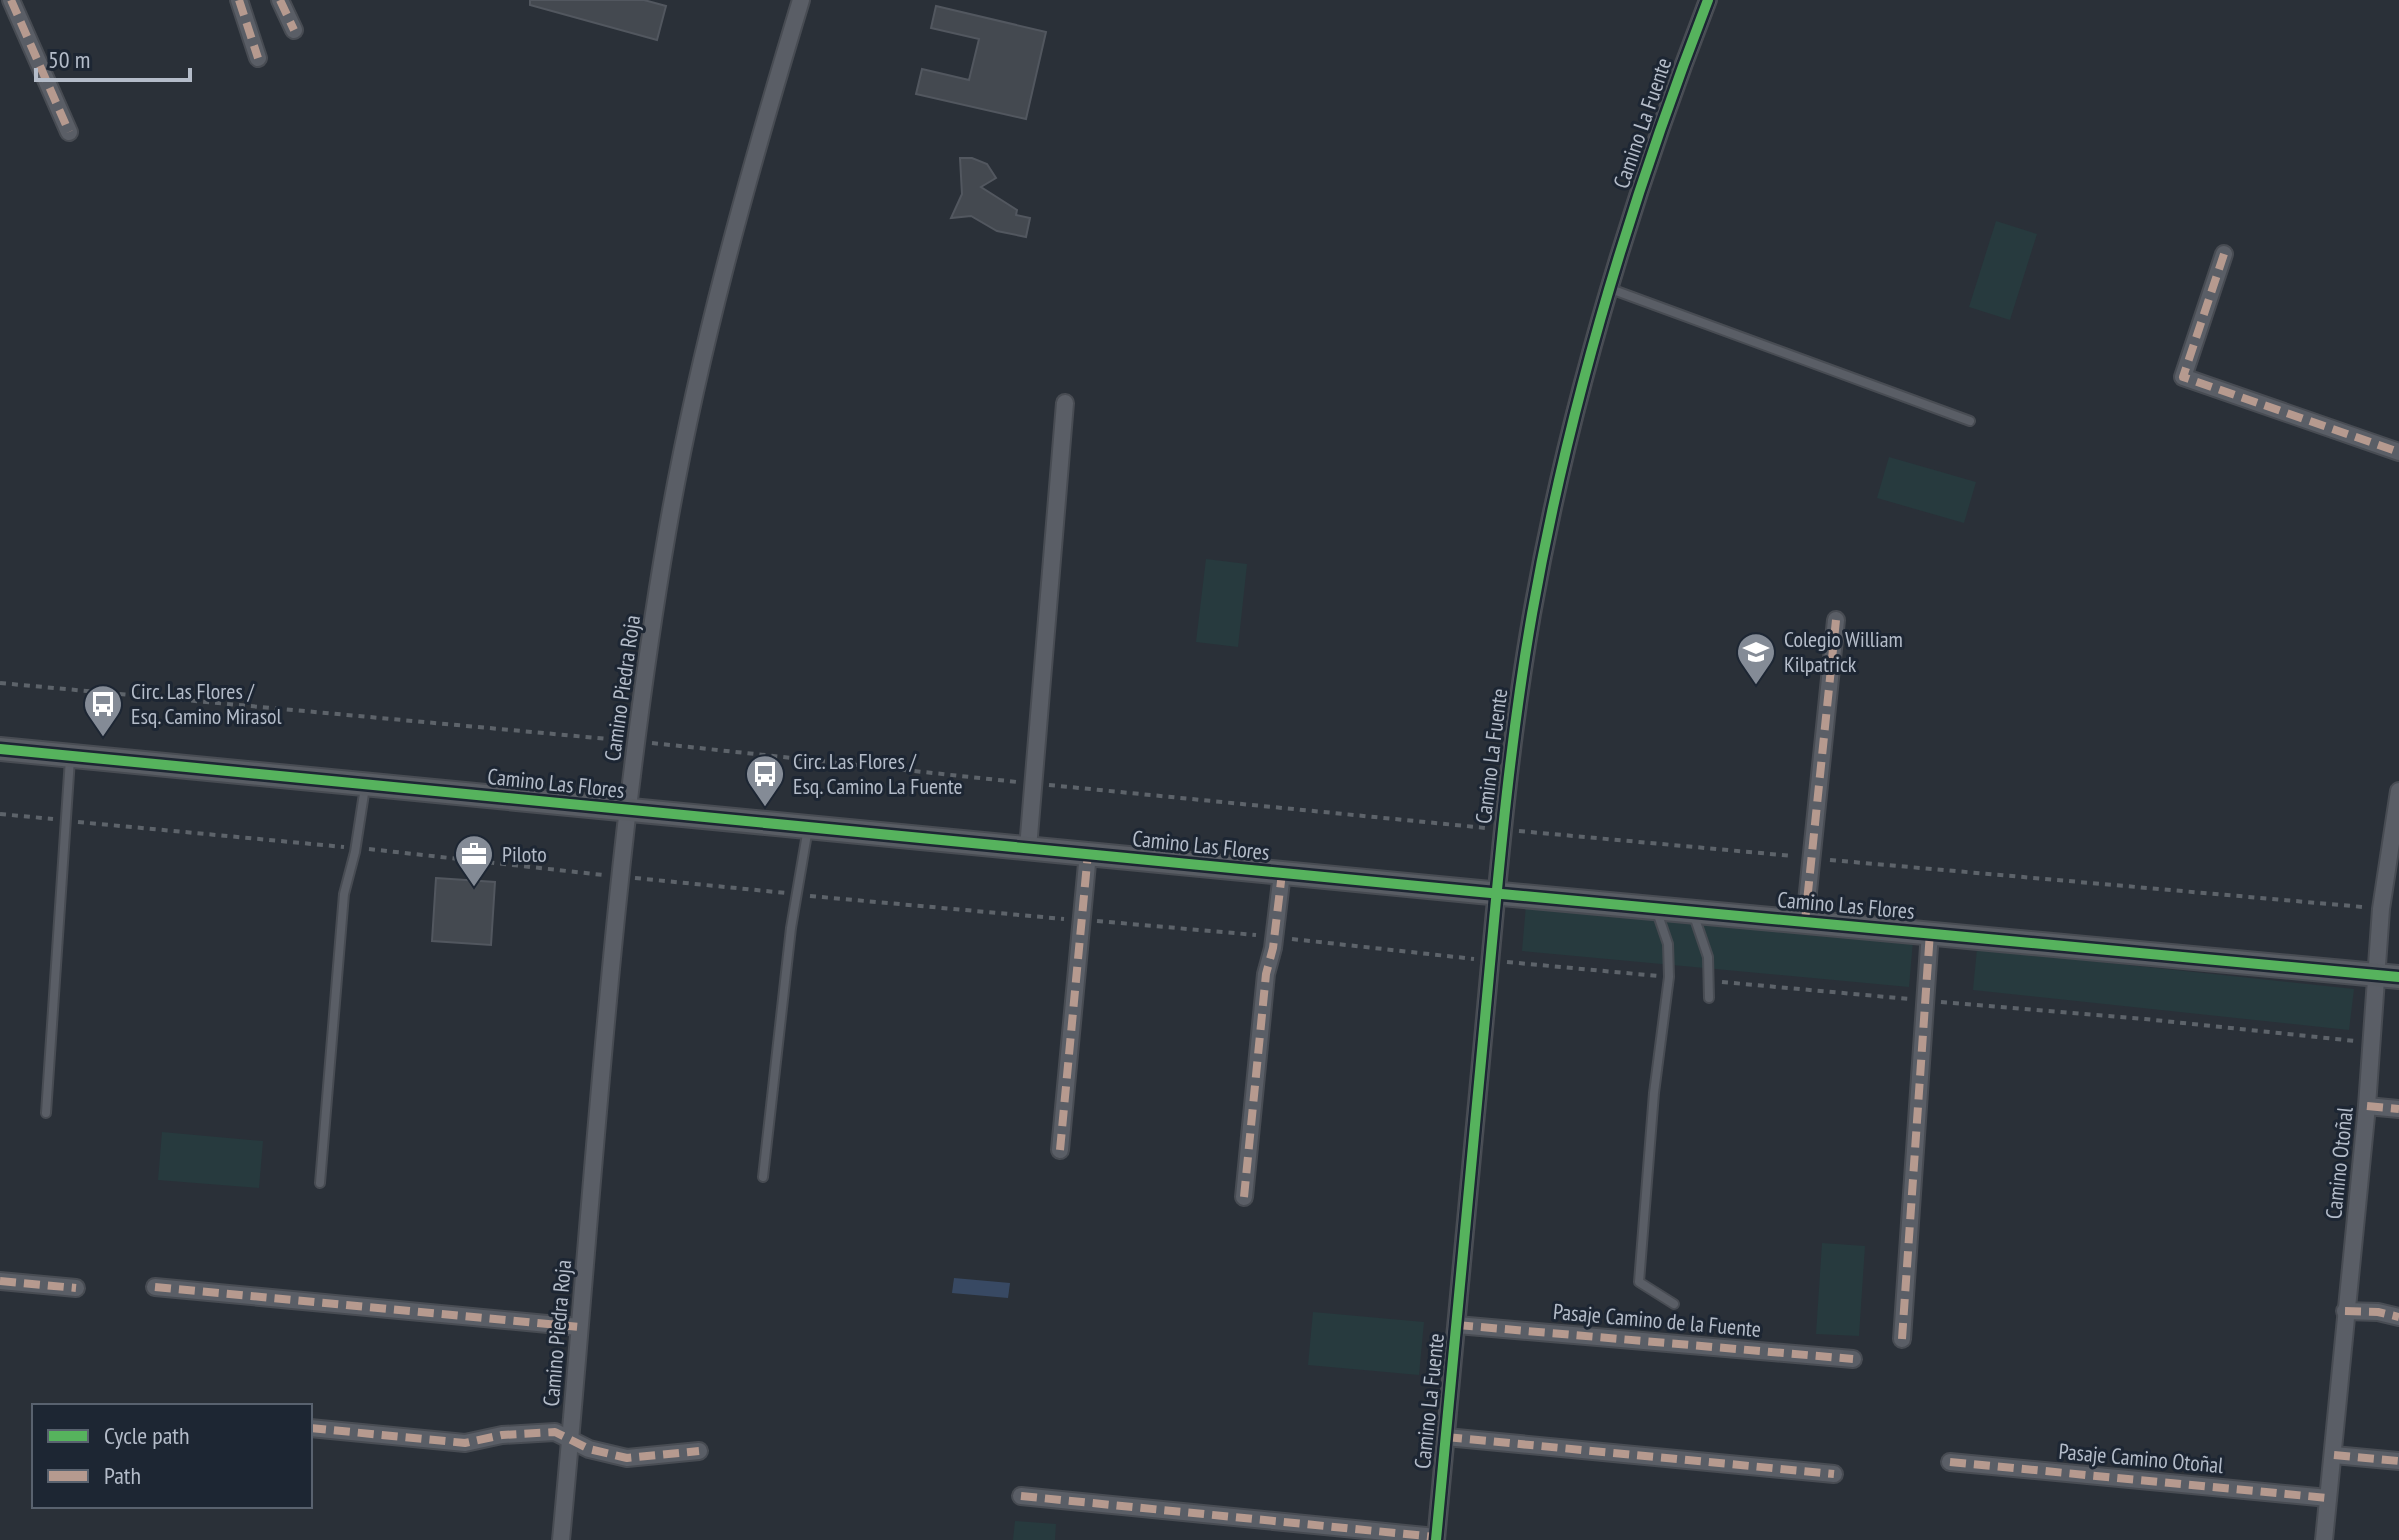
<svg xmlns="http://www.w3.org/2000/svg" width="2399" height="1540" viewBox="0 0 2399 1540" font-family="'PT Sans Narrow',sans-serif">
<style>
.green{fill:#273a3e}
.water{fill:#384963}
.building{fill:#444950;stroke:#52575f;stroke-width:2}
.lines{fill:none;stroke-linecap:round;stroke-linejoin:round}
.lane-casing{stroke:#484c53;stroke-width:12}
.street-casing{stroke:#484c53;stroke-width:20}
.secondary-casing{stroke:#484c53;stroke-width:26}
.path{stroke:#5d636a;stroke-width:4;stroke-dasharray:6 6;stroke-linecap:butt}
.lane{stroke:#5a5e66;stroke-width:8}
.street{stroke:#5a5e66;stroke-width:16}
.secondary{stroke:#595d64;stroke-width:22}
.quiet{stroke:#b69a8f;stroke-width:8;stroke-dasharray:16 8;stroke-linecap:butt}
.cycleway-casing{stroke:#1d2633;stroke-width:15}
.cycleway{stroke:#56b35d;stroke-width:10}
.labels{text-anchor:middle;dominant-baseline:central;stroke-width:6;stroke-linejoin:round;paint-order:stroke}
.street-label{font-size:22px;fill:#b4bcc9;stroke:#1d2633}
.poi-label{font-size:22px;fill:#b4bcc9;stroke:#1d2633;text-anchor:start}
</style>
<rect width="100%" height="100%" fill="#2a3038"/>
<g class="green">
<path d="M 1996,221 L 2037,234 L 2010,320 L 1969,307 Z"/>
<path d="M 1889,457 L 1976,482 L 1964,523 L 1877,498 Z"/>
<path d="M 1206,559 L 1247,564 L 1238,647 L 1196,642 Z"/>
<path d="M 1526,905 L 1913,941 L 1909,987 L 1522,951 Z"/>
<path d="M 1977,949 L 2354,989 L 2349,1030 L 1973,990 Z"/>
<path d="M 162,1132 L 263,1141 L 259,1188 L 158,1180 Z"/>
<path d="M 1822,1243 L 1865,1246 L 1859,1336 L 1816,1334 Z"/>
<path d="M 1313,1312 L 1424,1322 L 1419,1375 L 1308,1365 Z"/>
<path d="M 1015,1521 L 1056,1524 L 1055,1540 L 1013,1540 Z"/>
</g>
<path class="water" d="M 954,1278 L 1010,1283 L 1008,1298 L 952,1293 Z"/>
<g class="building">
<path d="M 530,0 L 644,0 L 666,6 L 657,40 L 530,5 Z"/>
<path d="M 936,6 L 1046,32 L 1026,119 L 916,94 L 922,69 L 969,80 L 979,39 L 931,28 Z"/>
<path d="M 960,158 L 972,158 L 987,164 L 996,178 L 981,187 L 1017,210 L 1016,215 L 1030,218 L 1026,237 L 997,231 L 971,216 L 951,218 L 962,194 Z"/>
<path d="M 436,878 L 495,882 L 491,945 L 432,941 Z"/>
</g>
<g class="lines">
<defs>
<g id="lane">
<path d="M 1608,288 L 1970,421"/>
<path d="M 1657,912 L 1668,944 L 1669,977 L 1654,1093 L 1639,1282 L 1674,1304"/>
<path d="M 1693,913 L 1708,957 L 1709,998"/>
<path d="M 46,1113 L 70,759"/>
<path d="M 763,1177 L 791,928 L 808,828"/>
<path d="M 320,1183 L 344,894 L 355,852 L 365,787"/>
</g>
<g id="street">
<path d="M 11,0 L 69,132"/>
<path d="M 239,0 L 258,58"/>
<path d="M 280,0 L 294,30"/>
<path d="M 2224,254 L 2183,377 L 2399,452"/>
<path d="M 1028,848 L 1065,403"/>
<path d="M 1805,921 L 1836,620"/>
<path d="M 2367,1106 L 2399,1109"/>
<path d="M 1060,1150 L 1088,853"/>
<path d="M 1244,1197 L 1266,974 L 1273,948 L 1282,873"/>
<path d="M 0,1281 L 76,1288"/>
<path d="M 155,1287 L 579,1327"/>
<path d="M 2345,1311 L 2378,1312 L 2399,1317"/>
<path d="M 1457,1325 L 1853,1359"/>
<path d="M 1902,1339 L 1930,932"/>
<path d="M 310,1428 L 465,1443 L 502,1435 L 555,1432 L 589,1449 L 627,1458 L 699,1451"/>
<path d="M 1446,1437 L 1834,1474"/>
<path d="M 2334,1455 L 2399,1461"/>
<path d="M 1950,1462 L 2328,1498"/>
<path d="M 1021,1496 L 1436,1537"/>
<path d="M 561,1540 C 593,1204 610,866 667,533 C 698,352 748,175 801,0"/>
<path d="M 1436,1540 C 1452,1370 1468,1199 1484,1029 C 1497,890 1508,751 1532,614 C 1569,403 1631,199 1708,0"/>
<path d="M 2324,1540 L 2367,1106 L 2381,909 L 2399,791"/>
</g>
<path id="secondary" d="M 0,749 L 1480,892 L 2399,977"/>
</defs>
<use href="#lane" class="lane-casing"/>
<use href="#street" class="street-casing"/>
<use href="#secondary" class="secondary-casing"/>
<g class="path">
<path d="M 0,683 L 619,740"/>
<path d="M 652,743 L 1017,782"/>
<path d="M 1049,785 L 1486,828"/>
<path d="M 0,814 L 53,819"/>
<path d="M 78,822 L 344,847"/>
<path d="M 1519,831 L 1793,856"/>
<path d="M 369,849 L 603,875"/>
<path d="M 1830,860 L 2363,907"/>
<path d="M 635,878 L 786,893"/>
<path d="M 810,896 L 1064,919"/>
<path d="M 1097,921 L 1256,935"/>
<path d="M 1292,939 L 1474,959"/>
<path d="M 1507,962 L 1658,976"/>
<path d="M 1722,982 L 1909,999"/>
<path d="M 1941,1002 L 2145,1019 L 2355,1041"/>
</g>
<use href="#lane" class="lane"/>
<use href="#street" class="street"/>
<use href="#secondary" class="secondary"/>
<g class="quiet">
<path d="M 11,0 L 69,132"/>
<path d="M 239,0 L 258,58"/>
<path d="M 280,0 L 294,30"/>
<path d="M 2224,254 L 2183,377 L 2399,452"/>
<path d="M 1805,921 L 1836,620"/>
<path d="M 2367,1106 L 2399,1109"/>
<path d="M 1060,1150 L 1088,853"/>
<path d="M 1244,1197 L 1266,974 L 1273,948 L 1282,873"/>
<path d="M 0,1281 L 76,1288"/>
<path d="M 155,1287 L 579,1327"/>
<path d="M 2345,1311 L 2378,1312 L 2399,1317"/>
<path d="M 1457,1325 L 1853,1359"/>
<path d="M 1902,1339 L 1930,932"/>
<path d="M 310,1428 L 465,1443 L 502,1435 L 555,1432 L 589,1449 L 627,1458 L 699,1451"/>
<path d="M 1446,1437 L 1834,1474"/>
<path d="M 2334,1455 L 2399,1461"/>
<path d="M 1950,1462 L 2328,1498"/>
<path d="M 1021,1496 L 1436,1537"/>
</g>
<defs>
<g id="cycleway">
<path d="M 0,749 L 1480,892 L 2399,977"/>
<path d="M 1436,1540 C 1452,1370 1468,1199 1484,1029 C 1497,890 1508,751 1532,614 C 1569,403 1631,199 1708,0"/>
</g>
</defs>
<use href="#cycleway" class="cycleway-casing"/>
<use href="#cycleway" class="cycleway"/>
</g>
<defs>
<symbol id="school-pin" viewBox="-11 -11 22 30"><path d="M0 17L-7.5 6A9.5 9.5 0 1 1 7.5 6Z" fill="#848b96" stroke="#1d2633"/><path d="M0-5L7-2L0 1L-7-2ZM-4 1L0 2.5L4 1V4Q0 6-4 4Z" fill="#fff"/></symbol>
<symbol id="bus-pin" viewBox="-11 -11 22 30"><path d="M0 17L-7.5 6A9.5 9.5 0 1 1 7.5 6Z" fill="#848b96" stroke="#1d2633"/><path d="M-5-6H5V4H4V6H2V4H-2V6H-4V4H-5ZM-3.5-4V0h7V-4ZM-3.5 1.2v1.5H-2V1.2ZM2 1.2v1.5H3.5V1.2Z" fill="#fff"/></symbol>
<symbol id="office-pin" viewBox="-11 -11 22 30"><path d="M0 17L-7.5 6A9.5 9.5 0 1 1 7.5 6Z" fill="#848b96" stroke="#1d2633"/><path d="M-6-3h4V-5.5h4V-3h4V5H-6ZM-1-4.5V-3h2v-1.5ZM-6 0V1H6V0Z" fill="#fff"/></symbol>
</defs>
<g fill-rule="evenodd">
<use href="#school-pin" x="1734" y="630" width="44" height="60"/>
<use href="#bus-pin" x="81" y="682" width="44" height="60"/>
<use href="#bus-pin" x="743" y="752" width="44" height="60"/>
<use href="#office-pin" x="452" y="832" width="44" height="60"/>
</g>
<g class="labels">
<g class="street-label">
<text transform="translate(1642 123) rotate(-71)">Camino La Fuente</text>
<text transform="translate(622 688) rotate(-82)">Camino Piedra Roja</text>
<text transform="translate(1491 756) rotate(-83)">Camino La Fuente</text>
<text transform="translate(556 783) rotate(6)">Camino Las Flores</text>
<text transform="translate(1201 845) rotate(6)">Camino Las Flores</text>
<text transform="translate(1846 905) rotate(5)">Camino Las Flores</text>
<text transform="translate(2339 1163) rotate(-84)">Camino Otoñal</text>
<text transform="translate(1657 1320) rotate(5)">Pasaje Camino de la Fuente</text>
<text transform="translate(557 1333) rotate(-85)">Camino Piedra Roja</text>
<text transform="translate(1429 1401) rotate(-84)">Camino La Fuente</text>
<text transform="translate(2141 1458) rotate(5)">Pasaje Camino Otoñal</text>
</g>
<g class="poi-label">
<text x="1784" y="639">Colegio William<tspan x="1784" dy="25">Kilpatrick</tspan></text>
<text x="131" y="691">Circ. Las Flores /<tspan x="131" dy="25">Esq. Camino Mirasol</tspan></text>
<text x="793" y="761">Circ. Las Flores /<tspan x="793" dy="25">Esq. Camino La Fuente</tspan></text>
<text x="502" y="854">Piloto</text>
</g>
</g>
<rect x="32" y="1404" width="280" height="104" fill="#1d2633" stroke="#59626f" stroke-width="2"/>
<rect x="48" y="1430" width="40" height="12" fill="#56b35d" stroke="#59626f" stroke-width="2"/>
<text x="104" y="1444" font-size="24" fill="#b4bcc9">Cycle path</text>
<rect x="48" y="1470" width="40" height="12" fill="#b69a8f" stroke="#59626f" stroke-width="2"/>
<text x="104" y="1484" font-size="24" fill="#b4bcc9">Path</text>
<path d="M36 68v12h154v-12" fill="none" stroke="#b4bcc9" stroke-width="4"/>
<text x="48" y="68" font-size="24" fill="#b4bcc9" stroke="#1d2633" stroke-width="6" paint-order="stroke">50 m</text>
</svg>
